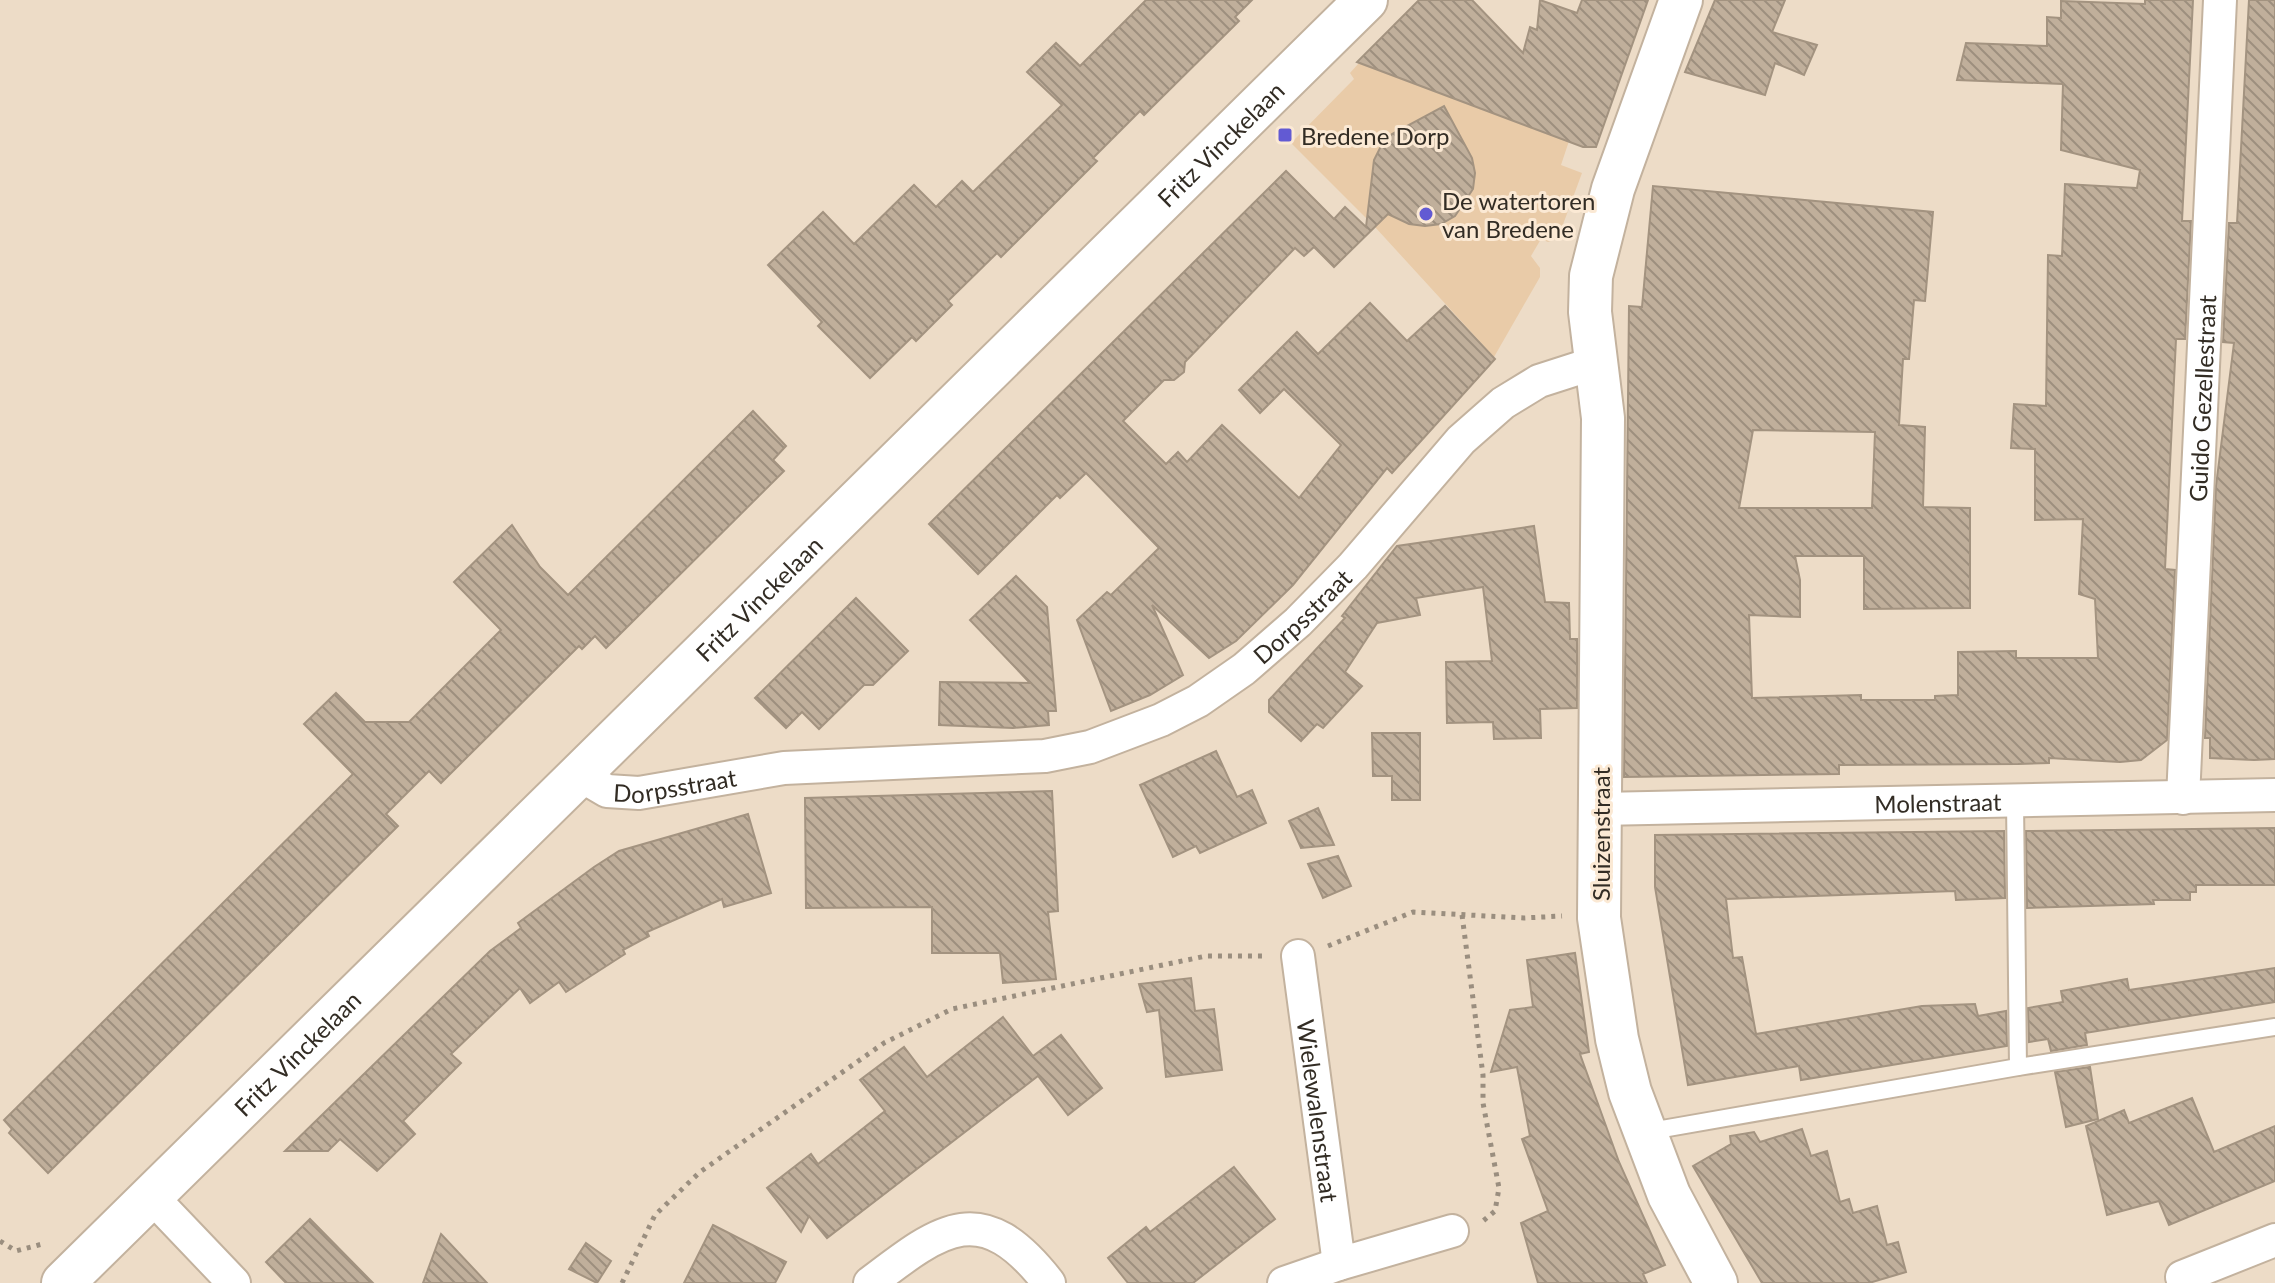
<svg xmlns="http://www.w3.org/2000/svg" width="2275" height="1283" viewBox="0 0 2275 1283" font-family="Lato,sans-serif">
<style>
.grass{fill:#e9cba8}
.building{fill:url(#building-back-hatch);stroke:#a39380;stroke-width:2;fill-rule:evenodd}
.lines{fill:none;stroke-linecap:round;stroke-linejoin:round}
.service-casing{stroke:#c3b29e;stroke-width:20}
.minor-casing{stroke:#c3b29e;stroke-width:36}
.tertiary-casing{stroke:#c3b29e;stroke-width:46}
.path{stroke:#9a8e7f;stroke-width:5;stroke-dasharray:4 6;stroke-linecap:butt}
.service{stroke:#fff;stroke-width:16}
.minor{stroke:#fff;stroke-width:32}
.tertiary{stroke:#fff;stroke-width:42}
.poi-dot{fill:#625ad3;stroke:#fbe9d4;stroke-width:3}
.labels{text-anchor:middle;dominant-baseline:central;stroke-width:6;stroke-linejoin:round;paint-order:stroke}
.poi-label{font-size:24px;fill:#322c24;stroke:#fbe9d4;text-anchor:start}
.street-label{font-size:24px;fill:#322c24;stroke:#fbe9d4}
</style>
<defs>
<pattern id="building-back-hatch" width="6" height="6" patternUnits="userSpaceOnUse" patternTransform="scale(2)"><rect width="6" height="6" fill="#c0af9b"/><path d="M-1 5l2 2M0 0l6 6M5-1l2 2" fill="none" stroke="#9d8f7e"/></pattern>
</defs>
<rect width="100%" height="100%" fill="#eddcc7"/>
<path class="grass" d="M 1359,63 L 1569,141 L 1561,165 L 1582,173 L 1558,238 L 1548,242 L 1541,239 L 1531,256 L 1540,268 L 1540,277 L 1494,357 L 1375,227 L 1291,143 L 1354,79 L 1350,73 Z"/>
<g class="building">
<path d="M 1146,0 L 1252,0 L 1235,17 L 1239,21 L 1144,115 L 1140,111 L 1093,158 L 1097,161 L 1001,257 L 997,253 L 948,301 L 952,305 L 916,341 L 912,337 L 870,378 L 818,326 L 822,322 L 768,265 L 823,212 L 854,244 L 914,185 L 936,207 L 962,181 L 973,192 L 1062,105 L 1027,72 L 1056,43 L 1080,66 Z"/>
<path d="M 1419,0 L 1472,0 L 1523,53 L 1530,27 L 1537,30 L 1540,0 L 1577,13 L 1582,0 L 1648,0 L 1596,147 L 1583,147 L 1357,62 Z"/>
<path d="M 1715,0 L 1785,0 L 1772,32 L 1817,45 L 1804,75 L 1775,63 L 1765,95 L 1685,72 Z"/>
<path d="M 2145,0 L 2193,0 L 2182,221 L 2191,221 L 2185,339 L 2176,339 L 2165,569 L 2175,570 L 2167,740 L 2141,760 L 2120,762 L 2049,758 L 2049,763 L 2018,764 L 1839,765 L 1839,774 L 1624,777 L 1629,306 L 1642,307 L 1653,186 L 1933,212 L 1925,301 L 1914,300 L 1909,359 L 1903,359 L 1899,425 L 1925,427 L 1923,507 L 1970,508 L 1970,608 L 1864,609 L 1864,556 L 1795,556 L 1800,580 L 1800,617 L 1749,615 L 1752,698 L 1861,695 L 1861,700 L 1935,700 L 1935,696 L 1958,695 L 1958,652 L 2016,651 L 2016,658 L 2098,658 L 2095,599 L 2079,594 L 2083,519 L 2035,520 L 2035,449 L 2011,448 L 2014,404 L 2046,406 L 2048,255 L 2062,256 L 2065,184 L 2137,188 L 2140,170 L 2061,150 L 2063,84 L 1957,80 L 1966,43 L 2047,46 L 2047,17 L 2061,18 L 2061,1 L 2145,4 ZM 1753,430 L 1875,432 L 1872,508 L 1739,508 Z"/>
<path d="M 2249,0 L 2275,0 L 2275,759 L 2254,760 L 2210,758 L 2210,738 L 2205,738 L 2216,486 L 2234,343 L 2223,342 L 2229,223 L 2237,223 Z"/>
<path d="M 1444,106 L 1472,158 L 1475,173 L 1473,189 L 1455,216 L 1441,224 L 1425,226 L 1409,224 L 1388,214 L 1334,267 L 1314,247 L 1304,256 L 1295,248 L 1185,362 L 1184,372 L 1174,380 L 1164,380 L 1123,421 L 1166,464 L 1178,452 L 1187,462 L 1222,425 L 1299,498 L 1341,445 L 1284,389 L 1260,413 L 1239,390 L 1297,332 L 1318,354 L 1370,303 L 1407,341 L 1445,306 L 1495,359 L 1392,473 L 1387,468 L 1293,585 L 1236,641 L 1209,658 L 1152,605 L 1183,675 L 1150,695 L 1111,711 L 1077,620 L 1107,592 L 1111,595 L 1159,548 L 1086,473 L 1060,498 L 1057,495 L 978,574 L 929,524 L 1286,171 L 1334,219 L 1345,207 L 1366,227 L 1374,160 L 1381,146 L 1392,134 Z"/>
<path d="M 753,411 L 786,446 L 773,460 L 784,471 L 606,648 L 595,636 L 582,649 L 579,646 L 441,783 L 429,771 L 386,814 L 398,826 L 48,1173 L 9,1133 L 12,1129 L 4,1120 L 353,774 L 304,724 L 336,693 L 365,722 L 409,722 L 501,630 L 454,582 L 512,525 L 540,567 L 568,595 Z"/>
<path d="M 1534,526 L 1545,602 L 1569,603 L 1570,639 L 1577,639 L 1577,708 L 1540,709 L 1541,738 L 1494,739 L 1493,722 L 1447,723 L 1446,662 L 1492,661 L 1483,587 L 1416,598 L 1420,615 L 1377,623 L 1345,672 L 1362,686 L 1323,728 L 1317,724 L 1301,741 L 1269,712 L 1269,700 L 1345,618 L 1342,616 L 1397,546 Z"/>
<path d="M 1016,576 L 1047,607 L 1056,711 L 1048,711 L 1049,725 L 1013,728 L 939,725 L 940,682 L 1030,683 L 970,620 Z"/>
<path d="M 856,598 L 908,651 L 873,685 L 864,685 L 819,729 L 802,712 L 786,728 L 755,698 Z"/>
<path d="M 1372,733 L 1420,733 L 1420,800 L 1392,800 L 1392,776 L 1373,776 Z"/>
<path d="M 1216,751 L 1237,797 L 1252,790 L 1266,823 L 1200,853 L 1196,846 L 1173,857 L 1140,785 Z"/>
<path d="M 1052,791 L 1058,911 L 1048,912 L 1056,979 L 1003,983 L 1000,953 L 932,953 L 932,907 L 806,908 L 805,798 Z"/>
<path d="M 1318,808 L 1334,845 L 1301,848 L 1289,821 Z"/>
<path d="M 748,814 L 771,893 L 724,907 L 722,899 L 647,932 L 649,936 L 623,950 L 625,954 L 566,992 L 559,982 L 530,1003 L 520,988 L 451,1054 L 461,1063 L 403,1121 L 415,1134 L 377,1171 L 340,1139 L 328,1151 L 285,1151 L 490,951 L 521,928 L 518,923 L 594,867 L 619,851 Z"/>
<path d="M 2275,828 L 2275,885 L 2196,885 L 2196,892 L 2190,892 L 2190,900 L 2153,900 L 2154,904 L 2027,908 L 2026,831 Z"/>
<path d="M 2004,831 L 2005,898 L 1956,900 L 1955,891 L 1726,899 L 1733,958 L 1742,957 L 1756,1034 L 1922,1006 L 1975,1004 L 1978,1016 L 2006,1011 L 2007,1046 L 1801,1080 L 1799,1066 L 1688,1085 L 1655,887 L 1655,835 Z"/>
<path d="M 1338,856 L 1351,886 L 1323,898 L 1308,864 Z"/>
<path d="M 1575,953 L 1589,1052 L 1580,1054 L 1619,1162 L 1665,1265 L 1643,1274 L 1647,1283 L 1538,1283 L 1521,1223 L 1548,1211 L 1522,1139 L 1530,1136 L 1517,1067 L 1491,1072 L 1510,1010 L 1533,1007 L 1527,960 Z"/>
<path d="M 2275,968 L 2275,1002 L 2085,1033 L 2087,1045 L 2051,1051 L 2048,1039 L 2029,1042 L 2028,1008 L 2063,1002 L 2061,991 L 2127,979 L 2129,990 Z"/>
<path d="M 1191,978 L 1195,1011 L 1214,1009 L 1222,1070 L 1166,1077 L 1159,1010 L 1147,1012 L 1139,984 Z"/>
<path d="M 1003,1017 L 1033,1056 L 1061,1035 L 1102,1088 L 1068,1115 L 1038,1076 L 827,1238 L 809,1216 L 801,1232 L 767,1188 L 811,1154 L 818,1164 L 885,1111 L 860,1080 L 904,1047 L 927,1077 Z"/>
<path d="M 2090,1067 L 2098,1119 L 2066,1127 L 2055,1072 Z"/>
<path d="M 2192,1098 L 2214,1152 L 2275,1126 L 2275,1181 L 2169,1225 L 2159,1201 L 2107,1215 L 2086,1126 L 2124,1110 L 2129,1123 Z"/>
<path d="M 1802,1129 L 1811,1156 L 1827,1151 L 1840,1202 L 1849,1199 L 1853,1213 L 1877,1206 L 1887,1245 L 1898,1242 L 1906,1272 L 1869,1283 L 1762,1283 L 1693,1166 L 1731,1144 L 1730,1136 L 1754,1132 L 1760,1142 Z"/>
<path d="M 1234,1167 L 1275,1219 L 1193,1283 L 1128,1283 L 1108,1258 L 1146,1227 L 1150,1232 Z"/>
<path d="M 310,1219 L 373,1283 L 286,1283 L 266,1262 Z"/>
<path d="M 713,1225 L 786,1262 L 775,1283 L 684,1283 Z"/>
<path d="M 441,1234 L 487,1283 L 423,1283 Z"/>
<path d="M 586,1243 L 611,1261 L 597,1283 L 569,1269 Z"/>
</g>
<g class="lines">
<defs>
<g id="service">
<path d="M 2015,801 L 2018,1067"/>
<path d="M 1645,1132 L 2018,1067 L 2275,1027"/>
</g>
<g id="minor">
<path id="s1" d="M 578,774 L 607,791 L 639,793 L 784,768 L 1045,756 L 1090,747 L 1161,720 L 1198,701 L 1244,669 L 1298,622 L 1353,566 L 1461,440 L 1503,403 L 1539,381 L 1595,363"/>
<path id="s2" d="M 2183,798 L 2220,0"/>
<path id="s3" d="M 1600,809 L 2275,795"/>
<path id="s4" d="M 1298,956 L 1339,1264 L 1452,1231"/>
<path d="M 151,1196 L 234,1283"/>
<path d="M 2182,1277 L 2275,1240"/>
<path d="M 870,1283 C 943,1227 982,1197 1049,1283"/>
<path d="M 1284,1283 L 1339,1264"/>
</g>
<g id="tertiary">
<path d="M 1681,0 L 1613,189 L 1591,276 L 1590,312 L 1603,418 L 1599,918 L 1617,1039 L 1630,1092 L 1669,1195 L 1716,1283"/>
<path id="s5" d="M 63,1283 L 1366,0"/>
</g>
</defs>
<use href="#service" class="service-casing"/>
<use href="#minor" class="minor-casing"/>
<use href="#tertiary" class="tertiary-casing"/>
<g class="path">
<path d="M 1462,915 L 1483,1075 L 1483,1103 L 1499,1188 L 1495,1211 L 1483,1221"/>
<path d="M 1328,946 L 1413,912 L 1524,918 L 1562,916"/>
<path d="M 0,1241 L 16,1251 L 46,1243"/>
<path d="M 622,1283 L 655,1215 L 700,1172 L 884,1043 L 952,1009 L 1206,956 L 1263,956"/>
</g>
<use href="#service" class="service"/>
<use href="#minor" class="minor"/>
<use href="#tertiary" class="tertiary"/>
</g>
<g class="poi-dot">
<rect x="1277" y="127" width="16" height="16" rx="4"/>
<circle cx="1426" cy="214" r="8"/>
</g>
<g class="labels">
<g class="poi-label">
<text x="1301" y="135">Bredene Dorp</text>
<text x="1442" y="200">De watertoren<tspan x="1442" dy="28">van Bredene</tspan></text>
</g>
<g class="street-label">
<text stroke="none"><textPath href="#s5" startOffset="1624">Fritz Vinckelaan</textPath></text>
<text stroke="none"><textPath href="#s2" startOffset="400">Guido Gezellestraat</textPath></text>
<text stroke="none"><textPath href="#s5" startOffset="976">Fritz Vinckelaan</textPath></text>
<text stroke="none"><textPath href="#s1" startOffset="772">Dorpsstraat</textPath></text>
<text stroke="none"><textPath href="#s1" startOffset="102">Dorpsstraat</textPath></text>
<text stroke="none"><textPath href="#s3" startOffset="338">Molenstraat</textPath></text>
<text transform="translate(1600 834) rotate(-90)">Sluizenstraat</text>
<text stroke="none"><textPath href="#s5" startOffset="328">Fritz Vinckelaan</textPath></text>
<text stroke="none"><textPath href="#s4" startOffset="156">Wielewalenstraat</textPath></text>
</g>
</g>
</svg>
